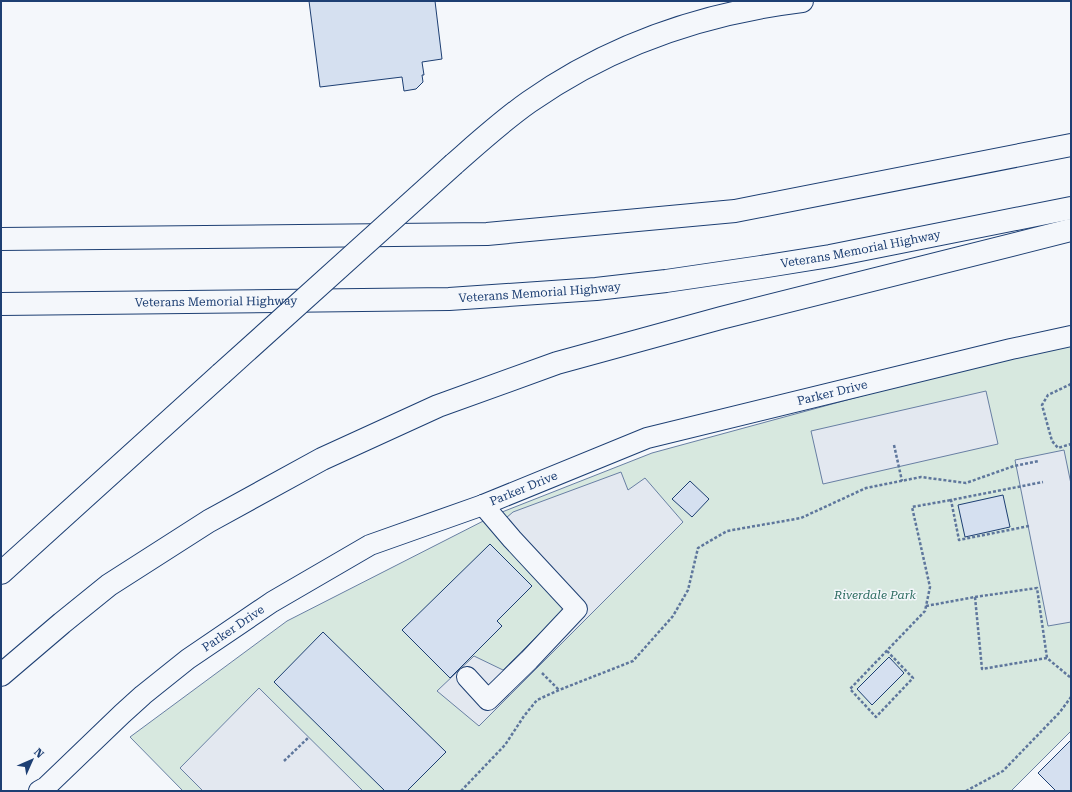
<svg xmlns="http://www.w3.org/2000/svg" width="1072" height="792" viewBox="0 0 1072 792" font-family="'Roboto Serif',serif">
<style>
.green{fill:#d7e8df;stroke:#687fa3}
.parking{fill:#e3e8f0;stroke:#687fa3}
.building{fill:#d5e0f0;stroke:#1d3f73}
.lines{fill:none;stroke-linecap:round;stroke-linejoin:round}
.minor-casing{stroke:#1d3f73;stroke-width:22}
.highway-casing{stroke:#1d3f73;stroke-width:24}
.path{stroke:#5e769c;stroke-width:2.5;stroke-dasharray:3 2;stroke-linecap:butt}
.minor{stroke:#f4f7fb;stroke-width:20}
.highway{stroke:#f4f7fb;stroke-width:22}
.highway-bridge-casing{stroke:#1d3f73;stroke-width:24;stroke-linecap:butt}
.highway-bridge{stroke:#f4f7fb;stroke-width:22}
.labels{text-anchor:middle;dominant-baseline:central;stroke-width:3;stroke-linejoin:round;paint-order:stroke}
.street-label{font-size:12px;fill:#1d3f73;stroke:#f4f7fb}
.park-label{font-size:12px;font-style:italic;fill:#2c6c60;stroke:#f4f7fb}
</style>
<rect width="100%" height="100%" fill="#f4f7fb"/>
<path class="green" d="M 1071,339 L 1071,731 L 1011,791 L 183,791 L 130,737 L 287,621 L 497,514 L 652,453 Z"/>
<g class="parking">
<path d="M 986,391 L 998,444 L 823,484 L 811,431 Z"/>
<path d="M 1064,450 L 1071,484 L 1071,622 L 1048,626 L 1015,460 Z"/>
<path d="M 621,472 L 628,490 L 645,478 L 683,522 L 479,726 L 437,691 L 474,656 L 503,670 L 564,609 L 492,530 L 513,512 Z"/>
<path d="M 259,688 L 363,791 L 203,791 L 180,768 Z"/>
</g>
<g class="building">
<path d="M 309,1 L 435,1 L 442,59 L 422,62 L 424,75 L 422,75 L 423,82 L 416,89 L 404,91 L 402,77 L 320,87 Z"/>
<path d="M 690,481 L 709,499 L 692,517 L 672,499 Z"/>
<path d="M 1003,495 L 1010,527 L 965,537 L 958,505 Z"/>
<path d="M 490,544 L 532,586 L 497,621 L 502,626 L 450,678 L 402,630 Z"/>
<path d="M 323,632 L 446,752 L 407,791 L 385,791 L 274,682 Z"/>
<path d="M 889,657 L 904,673 L 872,705 L 857,689 Z"/>
<path d="M 1071,740 L 1071,791 L 1056,791 L 1038,773 Z"/>
</g>
<g class="lines">
<defs>
<g id="minor">
<path d="M 467,677 L 488,700 L 529,660 L 577,609 L 512,539 L 483,505"/>
<path id="s1" d="M 39,791 L 46,787 L 122,714 L 143,695 L 188,659 L 272,602 L 370,545 L 483,505 L 647,438 L 1011,349 L 1071,336"/>
</g>
<g id="highway">
<path d="M 454,164 C 478,143 502,121 529,102 C 610,45 705,13 802,1"/>
<path d="M 1,239 L 487,234 L 735,211 L 1071,145"/>
<path id="s2" d="M 1,304 L 449,299 L 596,289 L 666,281 L 761,267 L 830,256 L 1071,208"/>
<path d="M 1,573 L 221,374"/>
<path d="M 1,675 L 62,623 L 109,585 L 209,521 L 322,459 L 438,406 L 557,363 L 721,318 L 1071,230"/>
</g>
</defs>
<use href="#minor" class="minor-casing"/>
<use href="#highway" class="highway-casing"/>
<g class="path">
<path d="M 1071,384 L 1048,395 L 1042,405 L 1052,441 L 1058,448 L 1071,444"/>
<path d="M 894,445 L 902,481"/>
<path d="M 1029,526 L 959,540 L 951,500 L 1043,482"/>
<path d="M 975,597 L 1037,588 L 1047,658"/>
<path d="M 926,606 L 975,597 L 982,669 L 1047,658 L 1071,678"/>
<path d="M 887,651 L 913,678 L 876,717 L 850,689 L 925,611 L 930,587 L 912,507 L 951,500"/>
<path d="M 542,673 L 559,690"/>
<path d="M 284,761 L 308,738"/>
<path d="M 461,791 L 505,745 L 524,716 L 537,700 L 559,690 L 633,661 L 673,616 L 688,590 L 698,548 L 727,531 L 801,518 L 866,488 L 921,477 L 966,483 L 1014,466 L 1039,461"/>
<path d="M 966,791 L 1003,771 L 1060,712 L 1071,697"/>
</g>
<use href="#minor" class="minor"/>
<use href="#highway" class="highway"/>
<defs>
<path id="highway-bridge" d="M 221,374 L 454,164"/>
</defs>
<use href="#highway-bridge" class="highway-bridge-casing"/>
<use href="#highway-bridge" class="highway-bridge"/>
</g>
<g class="labels">
<g class="street-label">
<text stroke="none"><textPath href="#s2" startOffset="863">Veterans Memorial Highway</textPath></text>
<text stroke="none"><textPath href="#s2" startOffset="539">Veterans Memorial Highway</textPath></text>
<text stroke="none"><textPath href="#s2" startOffset="215">Veterans Memorial Highway</textPath></text>
<text stroke="none"><textPath href="#s1" startOffset="902">Parker Drive</textPath></text>
<text stroke="none"><textPath href="#s1" startOffset="578">Parker Drive</textPath></text>
<text stroke="none"><textPath href="#s1" startOffset="254">Parker Drive</textPath></text>
</g>
<g class="park-label">
<text x="875" y="595">Riverdale Park</text>
</g>
</g>
<rect width="1072" height="792" fill="none" stroke="#1d3f73" stroke-width="4"/>
<g transform="translate(32 760) rotate(45)" stroke="#f4f7fb" stroke-width="3" paint-order="stroke">
<path d="M0-3L7 15L0 10L-7 15Z" fill="#1d3f73"/>
<text y="-6" font-size="11" font-weight="bold" text-anchor="middle" fill="#1d3f73">N</text>
</g>
</svg>
